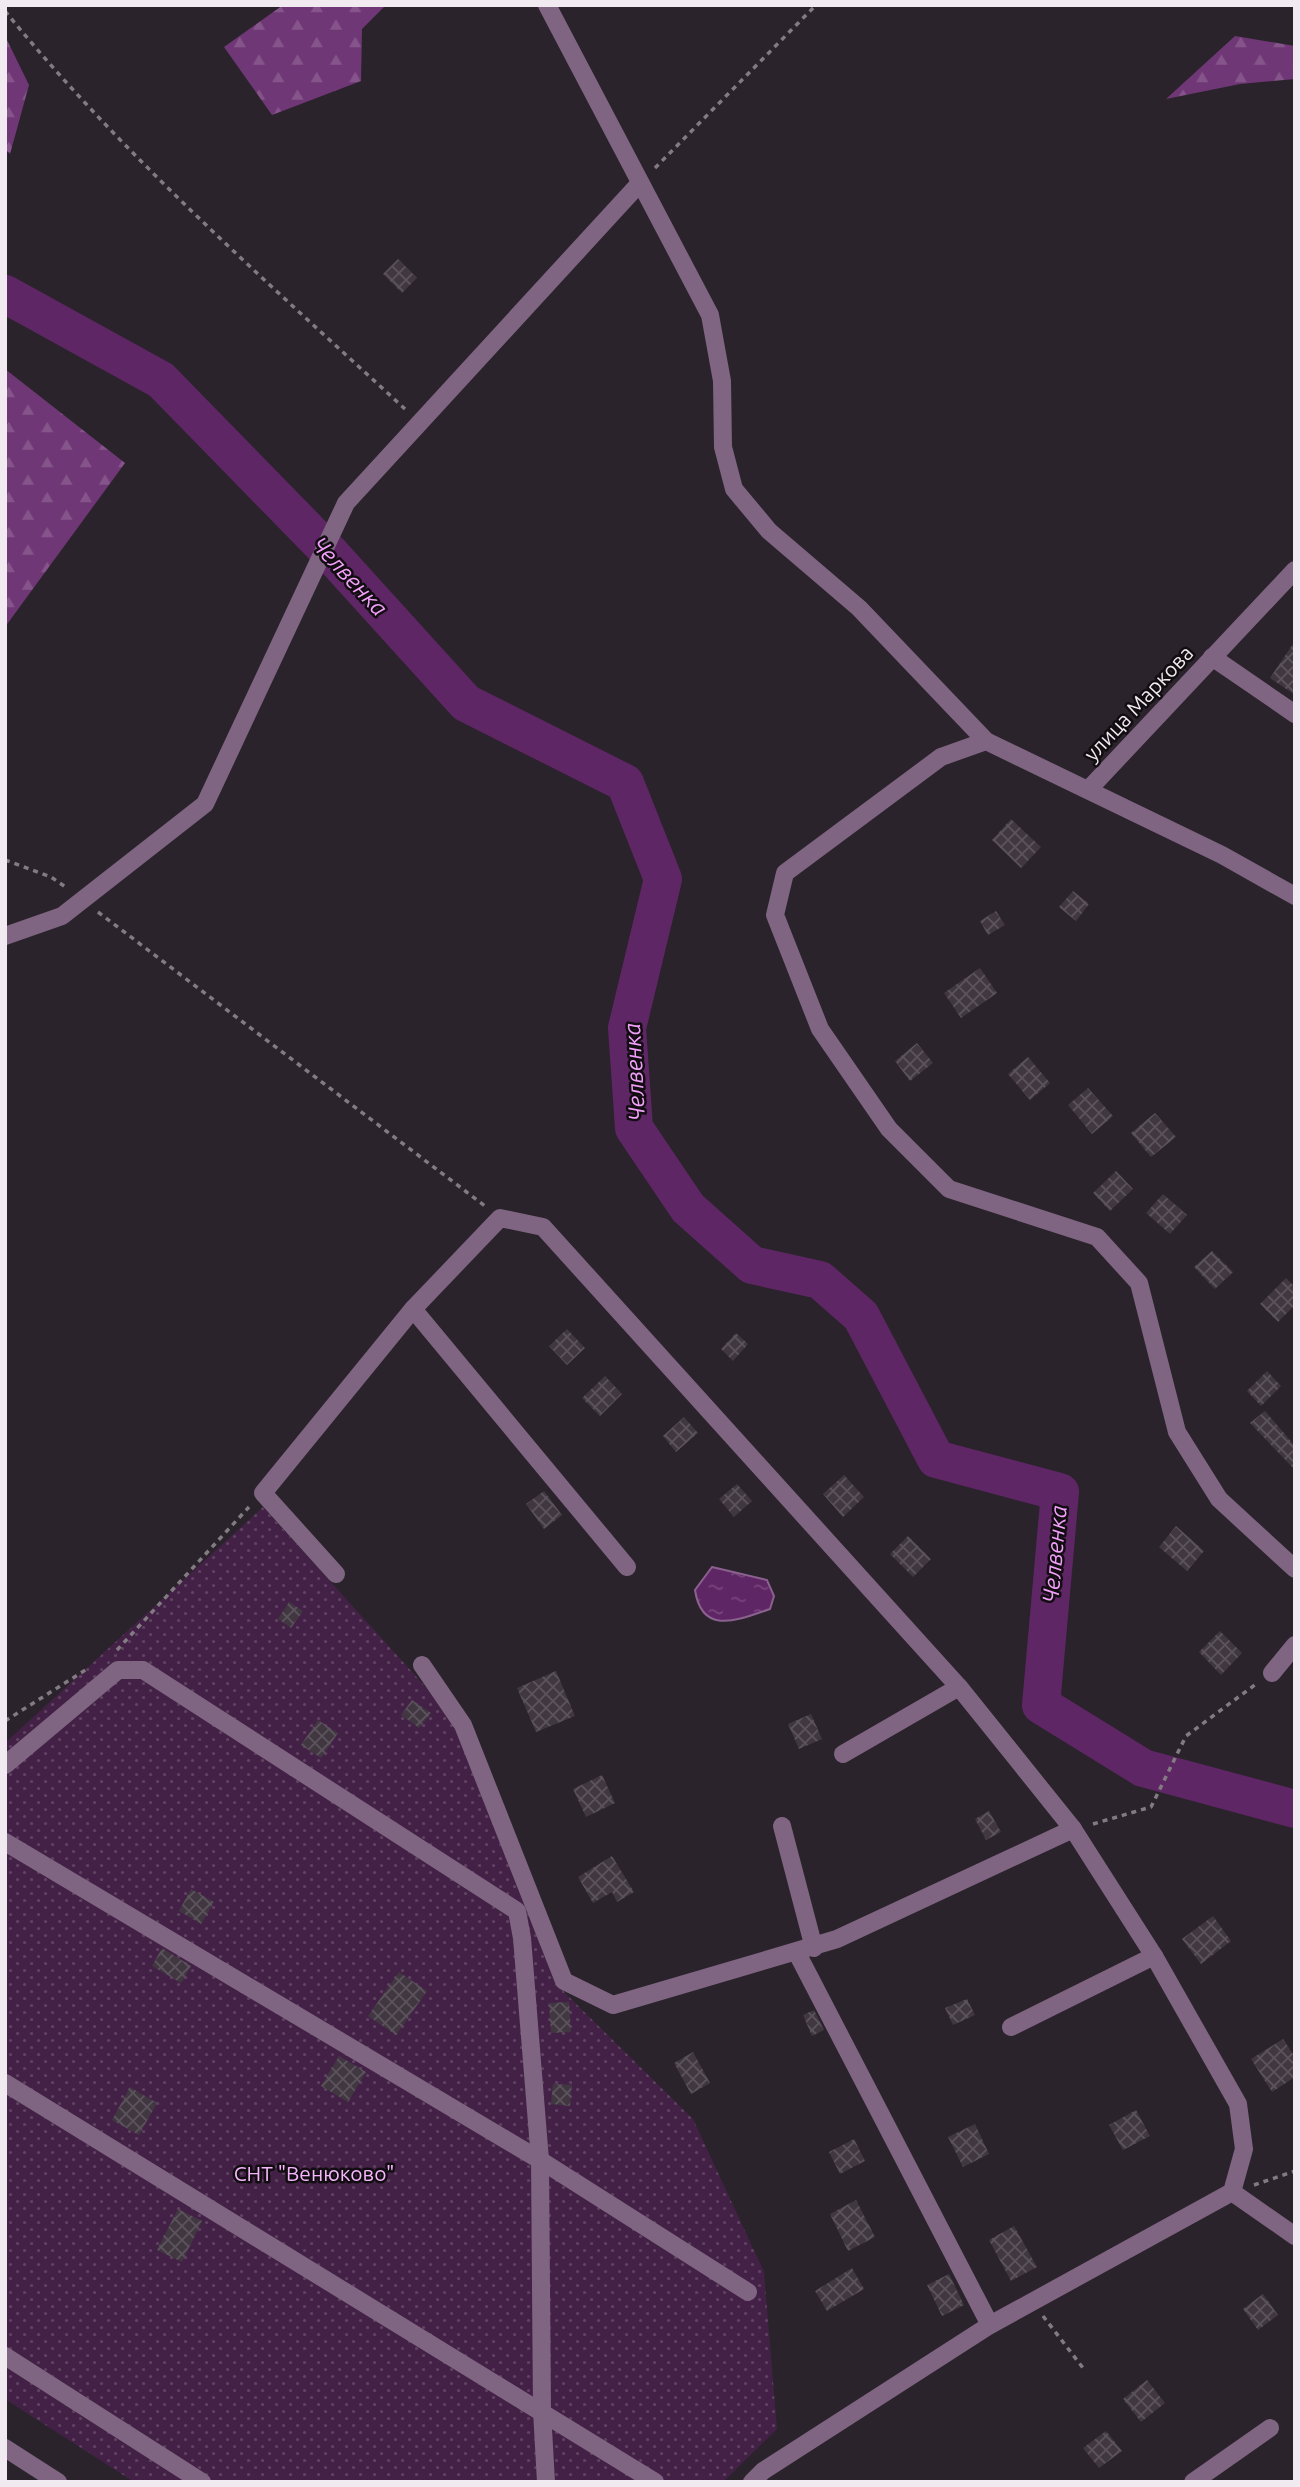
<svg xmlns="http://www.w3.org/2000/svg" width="1300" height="2487" viewBox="0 0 1300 2487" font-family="Ubuntu,sans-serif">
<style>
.forest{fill:url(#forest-firs)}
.garden{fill:url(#garden-dots)}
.water{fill:url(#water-ripples);stroke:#8b618f;stroke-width:2}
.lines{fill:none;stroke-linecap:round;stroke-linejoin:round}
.river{stroke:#5f2665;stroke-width:38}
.building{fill:url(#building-cross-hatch)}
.path{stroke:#827b82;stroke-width:3.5;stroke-dasharray:5 5;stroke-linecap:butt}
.minor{stroke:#7f6582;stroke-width:18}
.labels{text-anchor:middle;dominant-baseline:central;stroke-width:5;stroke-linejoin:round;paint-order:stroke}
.street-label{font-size:21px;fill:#f1ebf1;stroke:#110d11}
.park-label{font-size:21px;fill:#f6b5fd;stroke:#110d11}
.water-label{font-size:23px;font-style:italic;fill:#f19ff9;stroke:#110d11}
</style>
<defs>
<pattern id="forest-firs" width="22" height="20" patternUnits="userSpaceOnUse" patternTransform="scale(1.75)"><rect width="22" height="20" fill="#703776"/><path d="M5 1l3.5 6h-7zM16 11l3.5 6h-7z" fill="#85548a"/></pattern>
<pattern id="garden-dots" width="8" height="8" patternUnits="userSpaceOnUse" patternTransform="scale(1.75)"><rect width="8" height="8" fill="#432146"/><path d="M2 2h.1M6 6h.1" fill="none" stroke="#5f4161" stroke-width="1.8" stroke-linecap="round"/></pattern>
<pattern id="water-ripples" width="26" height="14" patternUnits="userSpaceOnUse" patternTransform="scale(1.75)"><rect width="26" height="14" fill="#5f2665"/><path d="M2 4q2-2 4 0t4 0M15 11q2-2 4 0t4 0" fill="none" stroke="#76467c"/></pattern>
<pattern id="building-cross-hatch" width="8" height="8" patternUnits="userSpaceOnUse" patternTransform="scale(1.75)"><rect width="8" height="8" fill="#403740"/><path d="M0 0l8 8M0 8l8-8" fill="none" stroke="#5c545c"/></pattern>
</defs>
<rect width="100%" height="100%" fill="#2a232b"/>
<g class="forest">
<path d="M 283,5 L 386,5 L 362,29 L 361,81 L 272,115 L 224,47 Z"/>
<path d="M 5,36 L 29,85 L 10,154 L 5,149 Z"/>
<path d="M 1235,36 L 1295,46 L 1295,79 L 1240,84 L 1166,99 Z"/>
<path d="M 5,369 L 125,463 L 5,627 Z"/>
</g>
<path class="garden" d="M 263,1507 L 450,1714 L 564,1992 L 693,2119 L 764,2272 L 777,2429 L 723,2482 L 134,2482 L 5,2399 L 5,1743 Z"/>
<path class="water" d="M 712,1567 L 767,1580 L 774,1596 L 770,1609 C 740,1619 702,1637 695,1590 Z"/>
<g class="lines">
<path class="river" d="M 5,294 L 161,380 L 330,553 L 466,703 L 625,783 L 663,879 L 627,1028 L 634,1128 L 688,1208 L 752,1265 L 820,1280 L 861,1316 L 936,1459 L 1060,1492 L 1041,1705 L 1143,1768 L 1295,1809"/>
</g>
<g class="building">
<path d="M 398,259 L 417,278 L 402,293 L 383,274 Z"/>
<path d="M 1295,641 L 1295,695 L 1270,678 Z"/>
<path d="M 1011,819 L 1041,847 L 1021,868 L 992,840 Z"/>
<path d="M 1073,891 L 1089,904 L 1076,921 L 1059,907 Z"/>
<path d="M 996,911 L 1005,925 L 988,935 L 980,921 Z"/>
<path d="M 980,968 L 997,993 L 961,1018 L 944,993 Z"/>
<path d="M 917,1043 L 933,1063 L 910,1081 L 895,1061 Z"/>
<path d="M 1028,1057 L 1050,1083 L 1030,1100 L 1008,1074 Z"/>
<path d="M 1088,1088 L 1113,1116 L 1092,1134 L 1068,1105 Z"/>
<path d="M 1155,1113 L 1176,1137 L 1151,1157 L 1131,1133 Z"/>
<path d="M 1116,1171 L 1133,1189 L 1110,1211 L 1093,1193 Z"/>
<path d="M 1163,1194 L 1187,1215 L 1170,1234 L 1146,1213 Z"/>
<path d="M 1212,1251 L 1233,1272 L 1215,1289 L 1194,1267 Z"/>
<path d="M 1286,1278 L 1295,1287 L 1295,1305 L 1278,1322 L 1260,1304 Z"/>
<path d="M 567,1329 L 585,1348 L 567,1365 L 549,1346 Z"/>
<path d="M 736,1333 L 748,1344 L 733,1361 L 721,1349 Z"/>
<path d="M 1267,1371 L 1281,1386 L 1261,1406 L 1247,1391 Z"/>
<path d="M 605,1376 L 622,1394 L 600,1416 L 582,1398 Z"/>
<path d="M 1265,1411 L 1295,1446 L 1295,1470 L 1250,1423 Z"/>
<path d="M 684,1417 L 698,1433 L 676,1452 L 663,1436 Z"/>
<path d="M 844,1475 L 864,1497 L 843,1517 L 823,1494 Z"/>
<path d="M 737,1484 L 752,1501 L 734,1517 L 719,1499 Z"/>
<path d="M 544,1491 L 562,1515 L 544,1529 L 526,1504 Z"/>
<path d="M 1176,1526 L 1204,1551 L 1187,1571 L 1159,1547 Z"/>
<path d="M 908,1536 L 931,1559 L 913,1577 L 890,1554 Z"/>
<path d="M 289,1602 L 303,1611 L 291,1628 L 278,1619 Z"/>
<path d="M 1220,1631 L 1242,1653 L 1221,1675 L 1199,1652 Z"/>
<path d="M 556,1671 L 575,1716 L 536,1732 L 517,1688 Z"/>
<path d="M 412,1700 L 431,1713 L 419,1728 L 401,1715 Z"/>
<path d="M 811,1714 L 822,1739 L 799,1749 L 788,1724 Z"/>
<path d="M 318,1720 L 338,1733 L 321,1758 L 301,1745 Z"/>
<path d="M 602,1775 L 615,1803 L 586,1817 L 573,1789 Z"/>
<path d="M 989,1811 L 1001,1832 L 986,1840 L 975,1819 Z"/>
<path d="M 612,1856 L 634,1892 L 617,1902 L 612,1892 L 593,1903 L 578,1877 Z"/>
<path d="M 191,1889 L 214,1902 L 201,1924 L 179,1911 Z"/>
<path d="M 1213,1916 L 1231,1941 L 1201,1964 L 1182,1939 Z"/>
<path d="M 162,1948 L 191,1966 L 181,1983 L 152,1966 Z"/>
<path d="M 399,1972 L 427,1991 L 396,2035 L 368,2016 Z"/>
<path d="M 967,1999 L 975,2015 L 953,2025 L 945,2008 Z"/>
<path d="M 569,2002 L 571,2032 L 551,2033 L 549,2003 Z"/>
<path d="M 814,2010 L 824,2030 L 812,2036 L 803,2015 Z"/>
<path d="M 1283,2039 L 1295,2057 L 1295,2077 L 1272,2092 L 1251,2059 Z"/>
<path d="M 693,2052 L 710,2083 L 691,2094 L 674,2063 Z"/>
<path d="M 339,2056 L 366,2072 L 348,2102 L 321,2086 Z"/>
<path d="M 553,2084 L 572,2085 L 570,2106 L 551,2104 Z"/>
<path d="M 130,2087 L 157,2103 L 139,2135 L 112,2120 Z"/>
<path d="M 1136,2110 L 1150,2136 L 1123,2150 L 1109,2125 Z"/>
<path d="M 975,2124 L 989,2154 L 963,2167 L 948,2137 Z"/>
<path d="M 854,2139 L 865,2161 L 840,2174 L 829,2152 Z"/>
<path d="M 856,2200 L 875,2237 L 848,2251 L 830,2214 Z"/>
<path d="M 178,2209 L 202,2221 L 182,2262 L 157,2250 Z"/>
<path d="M 1014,2226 L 1037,2267 L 1011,2281 L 989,2240 Z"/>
<path d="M 852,2268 L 864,2289 L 827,2311 L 815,2291 Z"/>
<path d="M 949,2274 L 964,2305 L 942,2316 L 927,2285 Z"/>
<path d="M 1263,2294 L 1278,2315 L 1258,2330 L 1243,2309 Z"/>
<path d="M 1147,2380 L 1165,2403 L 1141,2422 L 1123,2399 Z"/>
<path d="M 1106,2431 L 1122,2451 L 1099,2468 L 1083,2448 Z"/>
</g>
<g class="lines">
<g class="path">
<path d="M 5,11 C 123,156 267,282 405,409"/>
<path d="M 655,168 L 816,5"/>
<path d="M 5,860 L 51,877 L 67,888"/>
<path d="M 98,912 L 485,1206"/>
<path d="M 117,1650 L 249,1507"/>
<path d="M 5,1721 L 87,1669"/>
<path d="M 1093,1824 L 1151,1807 L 1186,1736 L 1256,1684"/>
<path d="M 1254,2185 L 1295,2171"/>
<path d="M 1043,2316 L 1083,2368"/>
</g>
<g class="minor">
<path d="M 547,5 L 710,315 L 722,381 L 723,447 L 734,489 L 769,531 L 859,608 L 986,741 L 1222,855 L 1295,896"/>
<path d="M 1212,657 L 1295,714"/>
<path d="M 986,741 L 941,757 L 785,873 L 775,915 L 820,1029 L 889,1129 L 949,1189 L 1097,1237 L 1139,1283 L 1177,1432 L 1219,1499 L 1295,1569"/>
<path d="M 1088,790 L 1295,570"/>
<path d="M 5,936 L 62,916 L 205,804 L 346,503 L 639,184"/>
<path d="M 413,1309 L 627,1567"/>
<path d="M 336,1574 L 263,1493 L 413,1309 L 500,1218 L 543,1227 L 959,1687 L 1073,1829 L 1154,1956 L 1238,2104 L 1244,2149 L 1232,2192 L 990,2325 L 763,2471 L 752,2482"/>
<path d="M 422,1665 L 463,1725 L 564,1981 L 613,2005 L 837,1939 L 1073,1829"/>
<path d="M 1272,1673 L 1295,1645"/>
<path d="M 843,1754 L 959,1687"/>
<path d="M 5,1765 L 118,1670 L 143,1670 L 517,1911 L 522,1938 L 540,2160 L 542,2411 L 546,2482"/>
<path d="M 782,1826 L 814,1948"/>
<path d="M 5,1842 L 540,2160 L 748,2292"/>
<path d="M 797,1953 L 990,2325"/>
<path d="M 1011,2027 L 1154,1956"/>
<path d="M 5,2083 L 655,2482"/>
<path d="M 1232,2192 L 1295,2236"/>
<path d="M 5,2356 L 202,2482"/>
<path d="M 5,2448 L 58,2482"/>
<path d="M 1193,2482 L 1270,2428"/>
</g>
</g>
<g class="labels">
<g class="street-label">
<text transform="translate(1138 703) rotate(-47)">улица Маркова</text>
</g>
<g class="park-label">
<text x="314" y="2173">СНТ "Венюково"</text>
</g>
<g class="water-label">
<text transform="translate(350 576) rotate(47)">Челвенка</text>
<text transform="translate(634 1072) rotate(-93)">Челвенка</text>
<text transform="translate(1054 1554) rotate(-85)">Челвенка</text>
</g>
</g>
<rect width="1300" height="2487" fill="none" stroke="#f1ebf1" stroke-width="14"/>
</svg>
